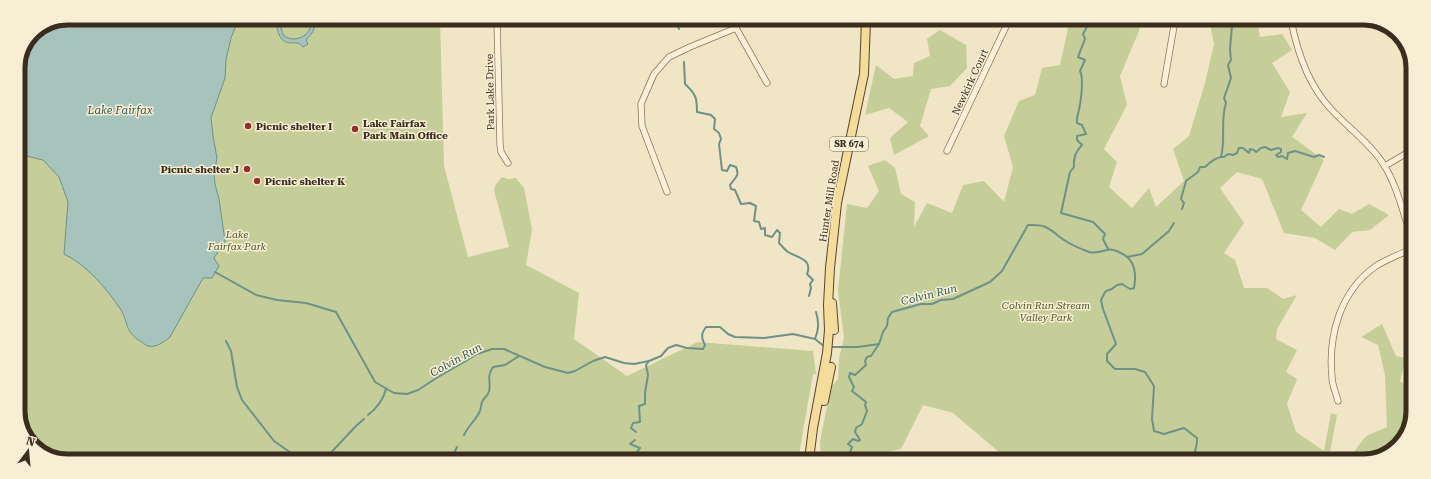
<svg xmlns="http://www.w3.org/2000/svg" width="1431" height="479" viewBox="0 0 1431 479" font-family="'Roboto Serif',serif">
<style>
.green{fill:#c5ce98}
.water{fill:#a6c3bc;stroke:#6c928a}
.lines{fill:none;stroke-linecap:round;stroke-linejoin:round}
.stream{stroke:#6c928a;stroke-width:2}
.street-casing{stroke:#8b765a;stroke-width:7}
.primary-casing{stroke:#59442e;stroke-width:10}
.street{stroke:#faf1d8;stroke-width:5.5}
.primary{stroke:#f4dc9b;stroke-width:8}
.poi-dot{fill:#9c2c28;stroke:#f7eed4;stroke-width:1.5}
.labels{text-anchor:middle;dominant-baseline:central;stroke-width:3;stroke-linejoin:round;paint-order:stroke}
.shield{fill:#f7eed4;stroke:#736755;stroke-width:1}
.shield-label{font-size:9px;font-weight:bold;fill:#3b2d1e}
.street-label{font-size:10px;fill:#3b2d1e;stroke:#f7eed4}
.poi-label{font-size:10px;font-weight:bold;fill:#3b2d1e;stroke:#f7eed4;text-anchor:start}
.park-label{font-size:10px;font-style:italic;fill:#485824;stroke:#f7eed4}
.water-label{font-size:11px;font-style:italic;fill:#2d5b5a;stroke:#f7eed4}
.rim{fill:none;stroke:#3b2d1e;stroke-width:5}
</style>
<rect width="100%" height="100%" fill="#f0e5c4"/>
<g class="green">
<path d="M 68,18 L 440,19 L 444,166 L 468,257 L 509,247 L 494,190 L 496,184 L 502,177 L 508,179 L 516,178 L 524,188 L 532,229 L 526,265 L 579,293 L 574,339 L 627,376 L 698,342 L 813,351 L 816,374 L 813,374 L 798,460 L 52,458 L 28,442 L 18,415 L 18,65 L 33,32 Z"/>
<path d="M 1070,20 L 1141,20 L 1139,31 L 1120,76 L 1127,105 L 1104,149 L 1117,162 L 1109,187 L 1132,208 L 1149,188 L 1156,207 L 1184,181 L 1173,149 L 1189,136 L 1205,83 L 1214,44 L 1209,20 L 1257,20 L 1260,37 L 1282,34 L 1292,50 L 1272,63 L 1290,92 L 1281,117 L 1307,113 L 1292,137 L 1324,160 L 1301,210 L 1321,227 L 1339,209 L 1352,214 L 1369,204 L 1389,215 L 1370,230 L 1352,232 L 1335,250 L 1315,238 L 1284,233 L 1262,179 L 1237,172 L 1220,188 L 1244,223 L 1224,253 L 1235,260 L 1244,288 L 1267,288 L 1283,299 L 1297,295 L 1277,329 L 1276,339 L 1297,350 L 1286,372 L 1297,379 L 1287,404 L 1296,432 L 1324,451 L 1331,413 L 1337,415 L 1330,452 L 1353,453 L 1366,436 L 1387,427 L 1385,375 L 1378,345 L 1361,337 L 1382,324 L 1396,356 L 1406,358 L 1400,381 L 1411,389 L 1410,427 L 1393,451 L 1363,461 L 996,460 L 999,452 L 953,413 L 923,405 L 901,449 L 870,456 L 869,460 L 821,460 L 820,441 L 831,387 L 838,379 L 839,358 L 844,338 L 838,291 L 847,204 L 867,208 L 879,191 L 868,166 L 885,160 L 895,168 L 901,194 L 915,202 L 914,227 L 927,203 L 952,213 L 963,185 L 984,181 L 1004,202 L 1013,167 L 1004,136 L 1019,101 L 1035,95 L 1042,68 L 1060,65 Z"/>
<path d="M 940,30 L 966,45 L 967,68 L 950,86 L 931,89 L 920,126 L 929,136 L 894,155 L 890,138 L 908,122 L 889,108 L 865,115 L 876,65 L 894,79 L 913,76 L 914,63 L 930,56 L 927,39 Z"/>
</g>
<g class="water">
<path d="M 68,18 L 116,18 L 182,23 L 188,22 L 193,18 L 239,18 L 231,38 L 226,60 L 225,78 L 211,118 L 213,136 L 217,158 L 214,174 L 215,184 L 219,199 L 225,241 L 214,258 L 219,266 L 212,278 L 203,278 L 170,337 C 164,342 156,348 148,346 C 145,345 142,342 140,341 C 125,332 128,322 121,310 C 107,289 87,265 64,254 L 68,202 L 59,177 L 43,160 L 18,154 L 18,65 L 33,32 Z"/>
<path d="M 276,18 L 280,18 L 281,29 L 284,36 C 295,44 315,35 310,18 L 313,18 C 317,29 312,33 306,40 L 308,44 L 303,47 C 299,42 297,43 292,43 C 278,43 277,29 276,18 Z"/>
</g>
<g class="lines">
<g class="stream">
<path d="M 675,19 L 679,29"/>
<path d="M 1083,20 L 1089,23 L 1083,34 L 1085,39 L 1078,57 L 1085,60 L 1080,71 C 1084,78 1081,101 1079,110 C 1078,115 1076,118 1077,123 L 1082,125 L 1086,134 L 1077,136 L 1077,140 L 1082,145 C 1076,151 1073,159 1074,167 L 1070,172 L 1061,213 L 1093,222 L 1105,234 L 1103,239 L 1108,249"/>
<path d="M 684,62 L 685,84 C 696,94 697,98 697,112 L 711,115 L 715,119 L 714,129 L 719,133 L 721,139 L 719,144 L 722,170 L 727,171 L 730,165 L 736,167 C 740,176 735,178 730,185 L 731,189 L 735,190 L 741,204 L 750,203 L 756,206 L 754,221 L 759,222 L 761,229 L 765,228 L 765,235 L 772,237 L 777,230 L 780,233 L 779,243 C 782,246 785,250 788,252 C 798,258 813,259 807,274 L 813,280 L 810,284 L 811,288 L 809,296"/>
<path d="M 1221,157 C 1226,139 1220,120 1226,103 L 1224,98 L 1231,78 L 1228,65 L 1231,60 L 1230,49 L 1232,26 L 1234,23 L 1233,20"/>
<path d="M 1182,209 L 1184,203 L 1181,199 L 1186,181 L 1198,172 L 1200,167 L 1205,167 C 1210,162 1217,156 1224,157 L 1228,154 L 1233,155 L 1237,153 L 1239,148 L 1243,148 L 1249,153 L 1250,149 L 1254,150 L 1256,152 L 1261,148 L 1265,147 L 1271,150 L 1278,148 L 1281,149 L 1281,152 L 1276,155 L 1278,157 L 1282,156 L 1287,159 L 1288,153 L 1295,151 L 1314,157 L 1319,155 L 1324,157"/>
<path d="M 1127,257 L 1142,254 L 1169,231 L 1174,223"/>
<path d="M 215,272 L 256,295 L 277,300 L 306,303 L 336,312 L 375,382 L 394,393 L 407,394 L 418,390 L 438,377 L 464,362 L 477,354 L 492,349 L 504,349 L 545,367 L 568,373 L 575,371 L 593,361 L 605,357 L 624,363 L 634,364 L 649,361 L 661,356 L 668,348 L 676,345 L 687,348 L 703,349 L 705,345 C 701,337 701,334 706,327 L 720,327 L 728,334 L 735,337 L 764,338 L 793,334 L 815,339 L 825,347"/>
<path d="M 815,339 C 819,329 819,322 816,312"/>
<path d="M 226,341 L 231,351 L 237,387 L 242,400 L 274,441 L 291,453 L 305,459"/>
<path d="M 829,347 L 858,347 L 879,344 L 883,332 L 887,326 L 888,318 L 892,312 L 921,304 L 932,304 L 941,300 L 953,299 L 990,282 L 1002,271 L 1028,225 C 1049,224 1048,229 1064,240 C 1070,244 1081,249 1089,252 C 1095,254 1101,251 1107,250 C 1113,248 1122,253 1127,257 C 1136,264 1136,278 1134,288 L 1130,289 L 1122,284 L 1117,285 L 1112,289 L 1106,291 L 1104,294 L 1101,300 L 1103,309 L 1116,344 L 1107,354 L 1107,361 L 1115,369 L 1135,369 L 1145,372 L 1154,386 L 1152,419 L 1154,431 L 1164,434 L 1184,428 L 1197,438 C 1198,446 1193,452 1194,461"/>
<path d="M 368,415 C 377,408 383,401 386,389"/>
<path d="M 636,432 L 631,428 L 633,423 L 640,422 L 639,406 L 645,404 L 645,393 L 648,375 L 646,365 L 649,361"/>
<path d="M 464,435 C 468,426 476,420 480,411 C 481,408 481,405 482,402 C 483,399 486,397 488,394 C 493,384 485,379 493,367 L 505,365 L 519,356"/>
<path d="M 635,440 L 630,444 L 640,448 L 635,455 L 636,460"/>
<path d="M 325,459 L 356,426 L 364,419"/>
<path d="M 451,459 L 457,447"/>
<path d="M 847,460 L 852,447 L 848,444 L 853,439 L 858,441 L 860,440 L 855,432 L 856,428 L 862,424 L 867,411 L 865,405 L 866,402 L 852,391 L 854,387 L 849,377 L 850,373 L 855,375 L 866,365 L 865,361 L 867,357 L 871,356 L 879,344"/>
<path d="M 1225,461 C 1234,454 1242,453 1253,454 L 1258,461"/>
</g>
<defs>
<g id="street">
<path d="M 497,19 L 500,144 L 501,152 L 508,163"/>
<path d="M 736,19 L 736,28 L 767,83"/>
<path d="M 1291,20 C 1297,51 1309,86 1331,109 C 1347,127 1368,141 1382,162 C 1397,184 1403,213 1412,239"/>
<path d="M 1164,84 L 1175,20"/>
<path d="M 947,151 L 1009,20"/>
<path d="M 1385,166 L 1412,150"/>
<path d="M 667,192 L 642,126 L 641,104 L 654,74 L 669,57 L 690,47 L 736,28"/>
<path d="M 1338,401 C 1336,393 1332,385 1332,377 C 1328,336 1340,291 1376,266 C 1387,259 1400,254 1412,249"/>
</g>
<g id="primary">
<path d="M 832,303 L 834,330"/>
<path d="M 824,401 L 831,367"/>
<path d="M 809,460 L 813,428 L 827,353 L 829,330 L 828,305 L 830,268 L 837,203 L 864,74 L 866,20"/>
</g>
</defs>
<use href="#street" class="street-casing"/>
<use href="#primary" class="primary-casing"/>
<use href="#street" class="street"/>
<use href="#primary" class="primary"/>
</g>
<g class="poi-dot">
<circle cx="248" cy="126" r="4"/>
<circle cx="355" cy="129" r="4"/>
<circle cx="247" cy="169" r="4"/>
<circle cx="257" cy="181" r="4"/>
</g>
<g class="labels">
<rect class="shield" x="830" y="137" width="38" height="14" rx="3"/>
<g class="shield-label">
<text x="849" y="144">SR 674</text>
</g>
<g class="street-label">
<text transform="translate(970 82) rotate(-65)">Newkirk Court</text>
<text transform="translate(490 92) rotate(-91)">Park Lake Drive</text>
<text transform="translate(829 201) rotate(-81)">Hunter Mill Road</text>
</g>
<g class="poi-label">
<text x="363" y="123">Lake Fairfax<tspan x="363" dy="12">Park Main Office</tspan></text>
<text x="256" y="126">Picnic shelter I</text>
<text x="239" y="169" text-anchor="end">Picnic shelter J</text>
<text x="265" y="181">Picnic shelter K</text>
</g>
<g class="park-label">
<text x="237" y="234">Lake<tspan x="237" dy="12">Fairfax Park</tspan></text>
<text x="1046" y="305">Colvin Run Stream<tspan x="1046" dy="12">Valley Park</tspan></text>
</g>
<g class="water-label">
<text x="120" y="110">Lake Fairfax</text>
<text transform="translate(929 295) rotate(-14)">Colvin Run</text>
<text transform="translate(456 360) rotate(-29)">Colvin Run</text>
</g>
</g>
<path d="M0 0H1431V479H0ZM68 25H1363A43 43 0 0 1 1406 68V411A43 43 0 0 1 1363 454H68A43 43 0 0 1 25 411V68A43 43 0 0 1 68 25Z" fill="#f7eed4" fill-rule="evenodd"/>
<path class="rim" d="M68 25H1363A43 43 0 0 1 1406 68V411A43 43 0 0 1 1363 454H68A43 43 0 0 1 25 411V68A43 43 0 0 1 68 25Z"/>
<g transform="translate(28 451) rotate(16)" stroke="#f7eed4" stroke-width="3" paint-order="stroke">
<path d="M0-3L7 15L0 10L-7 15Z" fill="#3b2d1e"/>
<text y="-6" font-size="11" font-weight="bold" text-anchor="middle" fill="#3b2d1e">N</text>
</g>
</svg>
